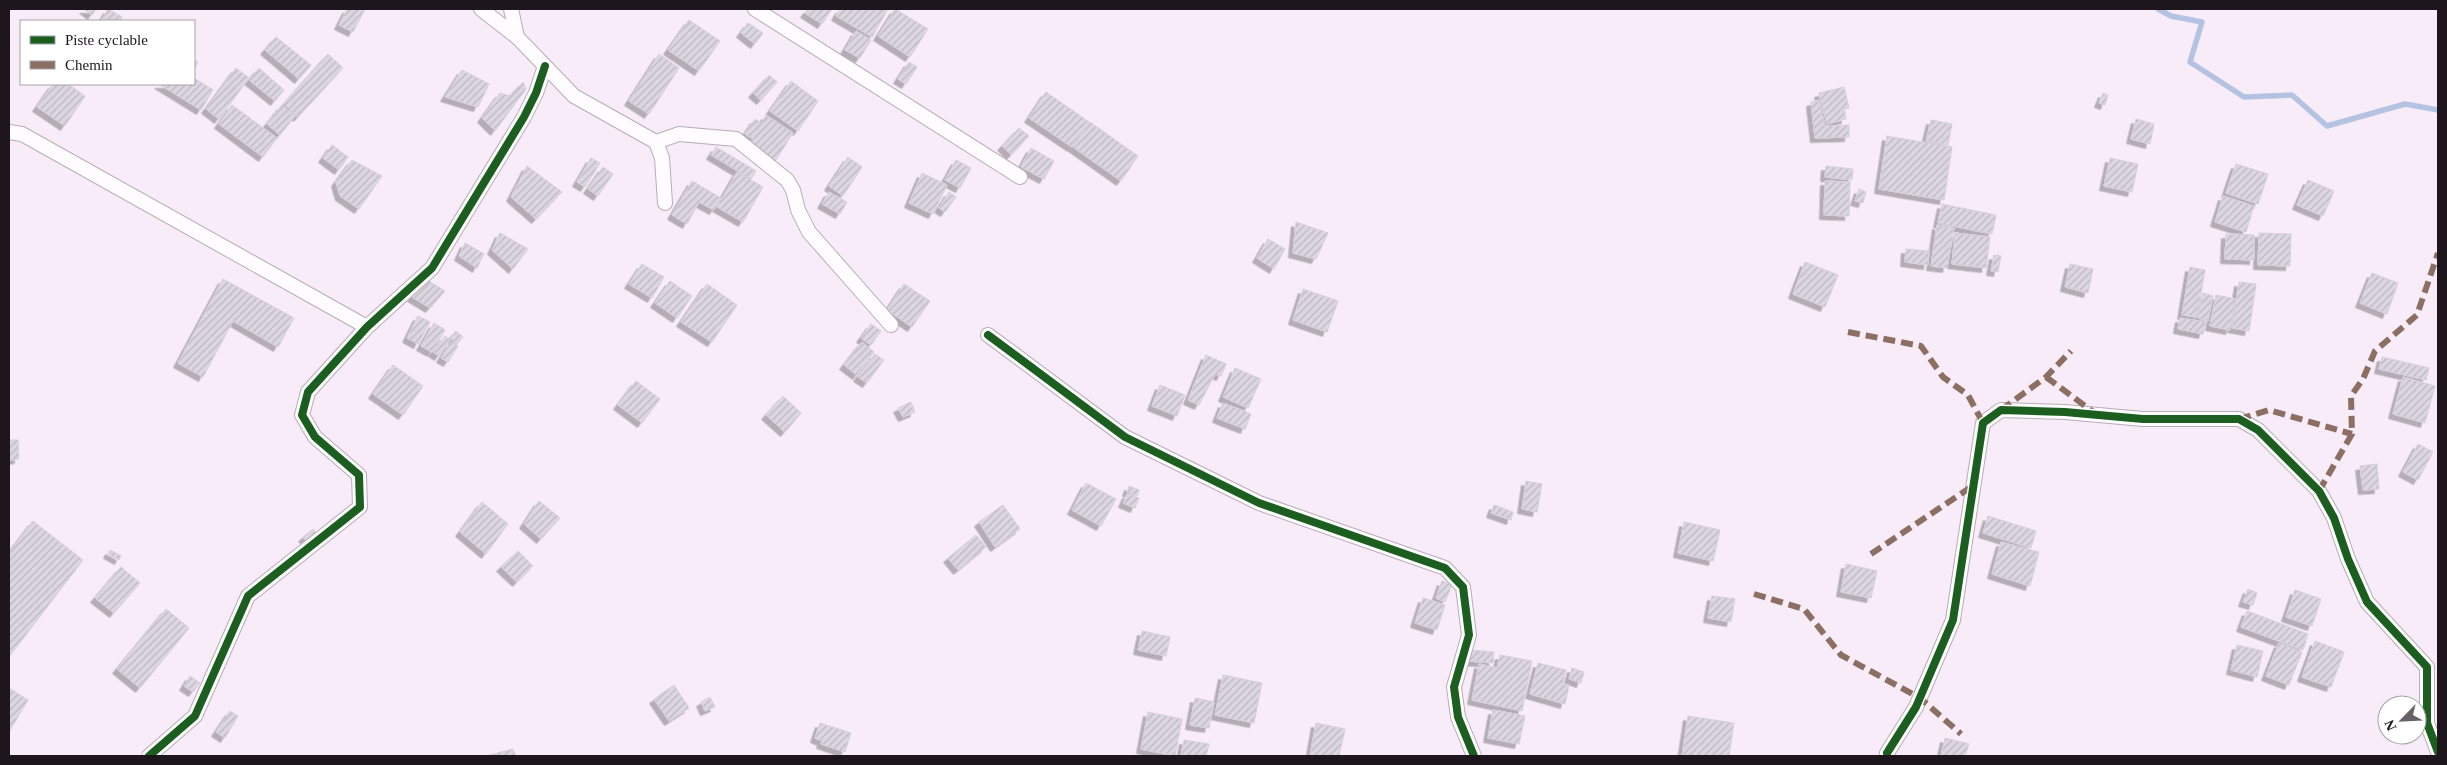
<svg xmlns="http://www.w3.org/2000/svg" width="2447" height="765" viewBox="0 0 2447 765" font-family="'Times New Roman',serif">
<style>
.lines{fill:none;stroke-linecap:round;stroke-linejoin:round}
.stream{stroke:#b5c3e3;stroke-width:5.5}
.building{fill:url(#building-hatch);stroke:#d5d0da;filter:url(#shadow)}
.minor-casing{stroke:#b6aeb6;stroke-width:16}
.minor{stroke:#fefcfe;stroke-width:14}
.quiet{stroke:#8d6e63;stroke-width:6;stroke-dasharray:12 6;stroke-linecap:butt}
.cycleway-casing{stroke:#fff;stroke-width:11}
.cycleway{stroke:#1b5e20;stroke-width:8}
</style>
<defs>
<pattern id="building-hatch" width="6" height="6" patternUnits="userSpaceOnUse" patternTransform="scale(1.25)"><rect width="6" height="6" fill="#dcd6e1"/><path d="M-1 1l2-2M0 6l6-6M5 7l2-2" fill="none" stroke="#bcb7c1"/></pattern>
<filter id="shadow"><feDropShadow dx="-4.5" dy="4.5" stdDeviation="0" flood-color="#0004"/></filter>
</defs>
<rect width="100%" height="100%" fill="#f7ecf7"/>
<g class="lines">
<path class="stream" d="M 2158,9 L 2171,16 L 2202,22 L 2190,62 L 2244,97 L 2292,95 L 2327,126 L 2405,104 L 2438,110"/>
</g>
<g class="building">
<path d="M 84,9 L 96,9 L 92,15 Z"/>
<path d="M 108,9 L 122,17 L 120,21 L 101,21 Z"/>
<path d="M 347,9 L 365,9 L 353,32 L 339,25 Z"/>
<path d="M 808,9 L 832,9 L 822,24 L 805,13 Z"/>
<path d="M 840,9 L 888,9 L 872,37 L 836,16 Z"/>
<path d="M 895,9 L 928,29 L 910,57 L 878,36 Z"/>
<path d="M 689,20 L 720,41 L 699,71 L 668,50 Z"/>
<path d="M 748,23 L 763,33 L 755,44 L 741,33 Z"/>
<path d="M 856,31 L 871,40 L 860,58 L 845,50 Z"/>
<path d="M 276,37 L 311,65 L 299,79 L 265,50 Z"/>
<path d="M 328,54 L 343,68 L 298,117 L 284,104 Z"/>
<path d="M 659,54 L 679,68 L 649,114 L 629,101 Z"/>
<path d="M 194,60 L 198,62 L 194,70 Z"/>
<path d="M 909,62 L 917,67 L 906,84 L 898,79 Z"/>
<path d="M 236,68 L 249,78 L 219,119 L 206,109 Z"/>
<path d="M 259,68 L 284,90 L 275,101 L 249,80 Z"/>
<path d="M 462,70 L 489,84 L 478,107 L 445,97 Z"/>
<path d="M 769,75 L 777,82 L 761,100 L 753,93 Z"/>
<path d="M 194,78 L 213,90 L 201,110 L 159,84 L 194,84 Z"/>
<path d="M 791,81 L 818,101 L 798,131 L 770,111 Z"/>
<path d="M 523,82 L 526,89 L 495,131 L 482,118 L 500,93 L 510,96 Z"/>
<path d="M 53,84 L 68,84 L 85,96 L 65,126 L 37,107 Z"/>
<path d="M 1844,87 L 1849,108 L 1844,109 L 1846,119 L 1827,124 L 1819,93 Z"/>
<path d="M 1046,92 L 1089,122 L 1072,147 L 1029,118 Z"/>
<path d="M 2103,93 L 2108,95 L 2105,105 L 2099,103 Z"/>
<path d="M 1819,100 L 1825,126 L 1849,125 L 1849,137 L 1815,138 L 1811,102 Z"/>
<path d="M 232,105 L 277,138 L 263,157 L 219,124 Z"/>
<path d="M 282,105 L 295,116 L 280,135 L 267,124 Z"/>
<path d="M 766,115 L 793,133 L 774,163 L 748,146 L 753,139 L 745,134 L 755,119 L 761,123 Z"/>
<path d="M 2136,119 L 2154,124 L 2150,144 L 2131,139 Z"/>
<path d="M 1931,120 L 1952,124 L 1948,145 L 1926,141 Z"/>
<path d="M 1090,122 L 1138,156 L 1121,181 L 1073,147 Z"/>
<path d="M 1019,128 L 1029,136 L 1011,155 L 1002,146 Z"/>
<path d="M 1887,136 L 1952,147 L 1944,200 L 1879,189 Z"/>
<path d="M 332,145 L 348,157 L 339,170 L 323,158 Z"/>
<path d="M 716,147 L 756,171 L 751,179 L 711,155 Z"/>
<path d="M 1031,148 L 1054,161 L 1044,179 L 1021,167 Z"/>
<path d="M 848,157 L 862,167 L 843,196 L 829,186 Z"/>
<path d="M 591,158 L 600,163 L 585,187 L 577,182 Z"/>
<path d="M 2110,158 L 2138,164 L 2132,192 L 2104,186 Z"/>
<path d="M 352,160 L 382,176 L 359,209 L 340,196 L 336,182 Z"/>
<path d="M 956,160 L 971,168 L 960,188 L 945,180 Z"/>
<path d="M 2236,164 L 2268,174 L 2258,204 L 2226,193 Z"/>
<path d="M 527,166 L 562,192 L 536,219 L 511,197 Z"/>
<path d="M 1826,166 L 1853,169 L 1852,180 L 1825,177 Z"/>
<path d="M 603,167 L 613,174 L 598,196 L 588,189 Z"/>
<path d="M 737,172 L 763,187 L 743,222 L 717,207 Z"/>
<path d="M 922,173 L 947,185 L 933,214 L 909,203 Z"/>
<path d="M 2308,180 L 2334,191 L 2323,216 L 2297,205 Z"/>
<path d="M 692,181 L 721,198 L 714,210 L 699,202 L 687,224 L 672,215 Z"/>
<path d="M 1825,181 L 1850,182 L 1849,216 L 1824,215 Z"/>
<path d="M 1859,189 L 1866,192 L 1863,203 L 1855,201 Z"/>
<path d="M 829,192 L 847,202 L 840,214 L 822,204 Z"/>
<path d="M 949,192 L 956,197 L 945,212 L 939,208 Z"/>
<path d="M 2223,196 L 2254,206 L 2246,232 L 2215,222 Z"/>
<path d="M 1942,204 L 1996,215 L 1992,234 L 1938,223 Z"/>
<path d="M 1296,222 L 1328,233 L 1316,259 L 1293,253 Z"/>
<path d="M 1937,225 L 1954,228 L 1947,268 L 1931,266 Z"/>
<path d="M 500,233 L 528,249 L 513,269 L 492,250 Z"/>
<path d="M 1955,233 L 1990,237 L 1986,268 L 1952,264 Z"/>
<path d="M 2259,233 L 2291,234 L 2290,266 L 2258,265 Z"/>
<path d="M 2226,234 L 2254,235 L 2254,260 L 2225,259 Z"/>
<path d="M 1268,239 L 1285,249 L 1274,269 L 1257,258 Z"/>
<path d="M 465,243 L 484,254 L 477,268 L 459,256 Z"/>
<path d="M 1906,249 L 1929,251 L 1928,265 L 1905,262 Z"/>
<path d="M 1994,255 L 2001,256 L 1998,272 L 1991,271 Z"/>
<path d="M 1805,262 L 1838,275 L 1825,307 L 1793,294 Z"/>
<path d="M 642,264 L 664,277 L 652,298 L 629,284 Z"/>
<path d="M 2070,264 L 2093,269 L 2088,293 L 2065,287 Z"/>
<path d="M 2190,267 L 2205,270 L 2197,317 L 2182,315 Z"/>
<path d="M 2372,273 L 2398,283 L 2387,314 L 2360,303 Z"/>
<path d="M 424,278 L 445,291 L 430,308 L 412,297 Z"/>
<path d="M 223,279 L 294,318 L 278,347 L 233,321 L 203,377 L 178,363 Z"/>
<path d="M 670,281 L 692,296 L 677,318 L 655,303 Z"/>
<path d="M 2239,282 L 2256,284 L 2249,331 L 2232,328 Z"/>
<path d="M 707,284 L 737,305 L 712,342 L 681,322 Z"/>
<path d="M 904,284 L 930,301 L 912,327 L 887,310 Z"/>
<path d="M 1303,289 L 1338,301 L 1327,332 L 1293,320 Z"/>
<path d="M 2203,293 L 2213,296 L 2208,321 L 2198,318 Z"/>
<path d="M 2216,295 L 2236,299 L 2230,330 L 2210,326 Z"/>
<path d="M 418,316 L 430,322 L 418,344 L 407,338 Z"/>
<path d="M 2180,318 L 2206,322 L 2203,334 L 2178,329 Z"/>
<path d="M 434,323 L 445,330 L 432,352 L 421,346 Z"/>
<path d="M 871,324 L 881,331 L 871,345 L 861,338 Z"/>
<path d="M 456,331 L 463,337 L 457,344 L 450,338 Z"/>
<path d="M 445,336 L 450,340 L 439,356 L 433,352 Z"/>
<path d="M 451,342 L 458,346 L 448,362 L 441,358 Z"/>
<path d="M 862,342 L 874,352 L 857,375 L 844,365 Z"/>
<path d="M 875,354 L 884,360 L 867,383 L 858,377 Z"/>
<path d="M 1206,355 L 1226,364 L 1221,376 L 1215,374 L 1199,405 L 1188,400 Z"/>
<path d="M 2382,357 L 2429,368 L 2426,380 L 2379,369 Z"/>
<path d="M 393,365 L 423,386 L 403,415 L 373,394 Z"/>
<path d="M 1235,368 L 1261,379 L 1248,408 L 1223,397 Z"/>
<path d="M 2403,377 L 2435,386 L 2425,423 L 2393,414 Z"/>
<path d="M 636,381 L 660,399 L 642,423 L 618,405 Z"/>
<path d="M 1160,385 L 1185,395 L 1177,416 L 1152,406 Z"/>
<path d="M 783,396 L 801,413 L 785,432 L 766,415 Z"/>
<path d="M 911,402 L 915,412 L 903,417 L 898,408 Z"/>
<path d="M 1223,403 L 1251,414 L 1245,429 L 1217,418 Z"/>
<path d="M 9,440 L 18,440 L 19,459 L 9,460 Z"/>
<path d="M 2418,444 L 2433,452 L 2418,480 L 2403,472 Z"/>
<path d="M 2377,464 L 2379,489 L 2363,490 L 2360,466 Z"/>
<path d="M 1526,481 L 1542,484 L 1537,512 L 1522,509 Z"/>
<path d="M 1086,483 L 1116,499 L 1101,526 L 1072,510 Z"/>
<path d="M 1129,486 L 1139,490 L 1137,496 L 1127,492 Z"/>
<path d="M 1127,494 L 1139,498 L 1135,508 L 1123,503 Z"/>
<path d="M 539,501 L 560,518 L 541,539 L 524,524 Z"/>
<path d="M 482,502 L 508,524 L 486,554 L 460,532 Z"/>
<path d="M 1003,505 L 1020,529 L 995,547 L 979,522 Z"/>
<path d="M 1494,505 L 1513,512 L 1511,520 L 1491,513 Z"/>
<path d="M 1988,516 L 2036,531 L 2031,548 L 1983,533 Z"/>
<path d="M 33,521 L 83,560 L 9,657 L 9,553 Z"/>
<path d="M 1684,522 L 1720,530 L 1713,561 L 1678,553 Z"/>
<path d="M 313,529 L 322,540 L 312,548 L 303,537 Z"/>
<path d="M 976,535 L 986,547 L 958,570 L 948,558 Z"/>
<path d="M 2001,542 L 2039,552 L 2030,586 L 1992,574 Z"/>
<path d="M 110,550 L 121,556 L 119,560 L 108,554 Z"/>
<path d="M 518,551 L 533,566 L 517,582 L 501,567 Z"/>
<path d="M 1846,564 L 1877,571 L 1871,598 L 1841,592 Z"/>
<path d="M 121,567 L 140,583 L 114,613 L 95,598 Z"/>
<path d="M 1442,581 L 1452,585 L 1445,602 L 1436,598 Z"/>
<path d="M 2248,589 L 2257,593 L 2253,605 L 2243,602 Z"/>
<path d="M 2295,590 L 2321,599 L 2312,626 L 2286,617 Z"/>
<path d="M 1712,596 L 1735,599 L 1731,622 L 1708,618 Z"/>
<path d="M 1423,598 L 1445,605 L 1437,630 L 1415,623 Z"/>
<path d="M 166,609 L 189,628 L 140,688 L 117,669 Z"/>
<path d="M 2247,611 L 2308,634 L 2303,650 L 2241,627 Z"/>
<path d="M 1142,631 L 1170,637 L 1166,656 L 1138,650 Z"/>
<path d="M 2315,641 L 2344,652 L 2331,687 L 2302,677 Z"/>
<path d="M 2279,643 L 2302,652 L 2289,685 L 2266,676 Z"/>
<path d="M 2237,645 L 2263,651 L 2257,677 L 2231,670 Z"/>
<path d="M 1469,650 L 1494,652 L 1493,663 L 1468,661 Z"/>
<path d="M 1500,655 L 1532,661 L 1522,711 L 1472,700 L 1479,664 L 1497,668 Z"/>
<path d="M 1538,663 L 1566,670 L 1563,684 L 1569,685 L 1565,704 L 1530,694 Z"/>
<path d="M 1572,668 L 1584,672 L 1581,683 L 1569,679 Z"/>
<path d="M 1223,675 L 1262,683 L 1254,723 L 1215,715 Z"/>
<path d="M 190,676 L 200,683 L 193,692 L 184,686 Z"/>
<path d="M 674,685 L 689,708 L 669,721 L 654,699 Z"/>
<path d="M 9,688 L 28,700 L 9,732 Z"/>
<path d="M 710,697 L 715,707 L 705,711 L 701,702 Z"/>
<path d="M 1195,698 L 1214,702 L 1209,728 L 1190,725 Z"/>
<path d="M 1493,710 L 1525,716 L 1519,744 L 1488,738 Z"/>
<path d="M 230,711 L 238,716 L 225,738 L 216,732 Z"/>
<path d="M 1148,712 L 1182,719 L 1175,756 L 1141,749 Z"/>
<path d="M 1688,716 L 1734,723 L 1729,756 L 1682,756 Z"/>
<path d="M 820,723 L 851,733 L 845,752 L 821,744 L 822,741 L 815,738 Z"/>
<path d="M 1316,723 L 1345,729 L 1339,756 L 1310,756 Z"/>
<path d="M 1945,738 L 1969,744 L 1965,756 L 1941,756 Z"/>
<path d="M 1184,740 L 1209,744 L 1206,756 L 1181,756 Z"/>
<path d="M 513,749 L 516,756 L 486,756 Z"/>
</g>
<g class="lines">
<defs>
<g id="minor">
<path d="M 481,9 L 517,37 L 574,96 L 656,142 L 662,158 L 665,203"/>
<path d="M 511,9 L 517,37"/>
<path d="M 755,9 L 1020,177"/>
<path d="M 9,132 L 22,134 L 367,327"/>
<path d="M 656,142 L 679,134 L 736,139 L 787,180 L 793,190 L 798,210 L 809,232 L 891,325"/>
<path d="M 988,335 L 1125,437 L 1259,503 L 1445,568 L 1463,587 L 1469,635 L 1454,687 L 1458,717 L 1474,756"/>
<path d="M 1887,753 L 1916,707 L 1953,620 L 1983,423 L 2001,410 L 2065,412 L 2143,419 L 2239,419 L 2258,430 L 2319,491 L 2334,518 L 2348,559 L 2367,602 L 2427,667 L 2427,723 L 2438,752"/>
<path d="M 149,756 L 195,716 L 248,596 L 360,507 L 359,475 L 315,437 L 302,415 L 308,392 L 367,327 L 432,268 L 524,117 L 536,93 L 545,66"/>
</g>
</defs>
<use href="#minor" class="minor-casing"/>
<use href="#minor" class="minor"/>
<g class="quiet">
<path d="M 1848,332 L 1921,346 L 1943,377 L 1968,395 L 1983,423"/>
<path d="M 2046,377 L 2096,414"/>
<path d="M 2001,410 L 2046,377 L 2071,351"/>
<path d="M 2239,419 L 2269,410 L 2352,434"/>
<path d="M 2319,491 L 2352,434 L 2351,396 L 2363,379 L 2375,351 L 2417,315 L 2438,253"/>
<path d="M 1871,554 L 1974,485"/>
<path d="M 1754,594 L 1804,609 L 1841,655 L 1920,698 L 1961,734"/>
</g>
<defs>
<g id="cycleway">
<path d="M 988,335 L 1125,437 L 1259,503 L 1445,568 L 1463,587 L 1469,635 L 1454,687 L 1458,717 L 1474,756"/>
<path d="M 1887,753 L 1916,707 L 1953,620 L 1983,423 L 2001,410 L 2065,412 L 2143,419 L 2239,419 L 2258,430 L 2319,491 L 2334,518 L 2348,559 L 2367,602 L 2427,667 L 2427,723 L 2438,752"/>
<path d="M 149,756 L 195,716 L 248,596 L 360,507 L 359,475 L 315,437 L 302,415 L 308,392 L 367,327 L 432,268 L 524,117 L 536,93 L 545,66"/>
</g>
</defs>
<use href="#cycleway" class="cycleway-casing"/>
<use href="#cycleway" class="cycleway"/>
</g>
<rect width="2447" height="765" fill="none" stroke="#1d161d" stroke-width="20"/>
<rect x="20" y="20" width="175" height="65" fill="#ffffff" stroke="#a5a2a5"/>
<rect x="30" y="36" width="25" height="8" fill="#1b5e20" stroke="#a5a2a5"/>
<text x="65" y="45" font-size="15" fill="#1d161d">Piste cyclable</text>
<rect x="30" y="61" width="25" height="8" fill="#8d6e63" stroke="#a5a2a5"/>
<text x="65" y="70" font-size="15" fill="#1d161d">Chemin</text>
<g transform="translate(2402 720) rotate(246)"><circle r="24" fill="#ffffff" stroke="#a5a2a5"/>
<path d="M0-4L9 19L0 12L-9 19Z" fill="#696169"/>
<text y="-8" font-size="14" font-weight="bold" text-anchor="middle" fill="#1d161d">N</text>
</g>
</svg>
